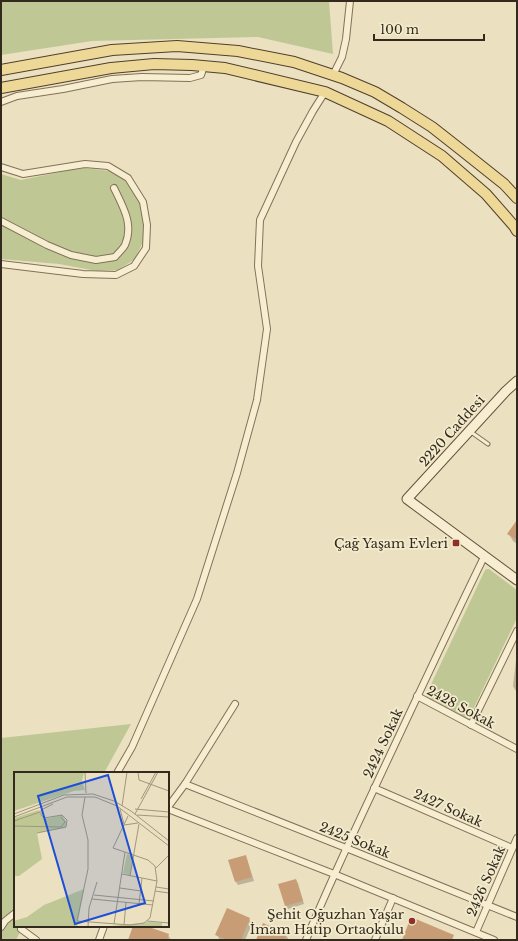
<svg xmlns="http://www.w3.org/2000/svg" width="518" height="941" viewBox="0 0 518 941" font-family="'Libre Baskerville',serif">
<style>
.green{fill:#bfc894}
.shadow{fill:#0003}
.building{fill:#c89d76}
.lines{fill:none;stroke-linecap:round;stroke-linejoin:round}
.lane-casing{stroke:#837158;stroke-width:5}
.street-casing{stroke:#837158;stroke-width:8}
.secondary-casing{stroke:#65523c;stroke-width:11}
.primary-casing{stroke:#513f2d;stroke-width:12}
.lane{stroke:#f7eed2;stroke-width:3}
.street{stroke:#f7eed2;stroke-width:6}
.secondary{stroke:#f7eed2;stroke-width:9}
.primary{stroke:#eed897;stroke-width:10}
.poi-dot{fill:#8f302b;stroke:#f3ebce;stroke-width:1.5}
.labels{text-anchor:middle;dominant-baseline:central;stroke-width:3.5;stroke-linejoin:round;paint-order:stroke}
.street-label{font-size:13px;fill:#33291c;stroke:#f3ebce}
.poi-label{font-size:13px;fill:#33291c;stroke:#f3ebce;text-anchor:end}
.inset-road{fill:none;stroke:#a1977e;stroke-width:1}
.view{fill:#1d4ed8;fill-opacity:0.15;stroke:#1d4ed8;stroke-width:2}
.inset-edge{fill:none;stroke:#33291c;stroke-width:2}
</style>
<rect width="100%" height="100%" fill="#ebe0bf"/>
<g class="green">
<path d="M 1,1 L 329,1 L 333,54 L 258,37 L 92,41 L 1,55 Z"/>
<path d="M 85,168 L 109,171 L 126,181 L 140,203 L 144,227 L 143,242 L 135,259 L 118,270 L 97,271 L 59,264 L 1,259 L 1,174 L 21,180 L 70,170 Z"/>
<path d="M 487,569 L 489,569 L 517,590 L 517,618 L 469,718 L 468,719 L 427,697 L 426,695 L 485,570 Z"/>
<path d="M 131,724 L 104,773 L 15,773 L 15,926 L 23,926 L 16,940 L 1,940 L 1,738 Z"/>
</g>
<g class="shadow">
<path d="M 517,521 L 517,544 L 513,541 L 509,534 Z"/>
<path d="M 517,652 L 517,693 L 513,686 Z"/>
<path d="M 247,859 L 254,881 L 238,885 L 236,882 Z"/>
<path d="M 296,880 L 298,883 L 304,904 L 288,909 L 286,906 Z"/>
<path d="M 249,919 L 252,924 L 245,940 L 219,939 L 217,934 Z"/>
<path d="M 134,926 L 143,926 L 168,935 L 171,940 L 129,940 Z"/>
<path d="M 286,935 L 289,940 L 257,940 Z"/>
</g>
<g class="building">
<path d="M 517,520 L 517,540 L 507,534 Z"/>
<path d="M 246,855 L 252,877 L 235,882 L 228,860 Z"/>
<path d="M 296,879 L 303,901 L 285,906 L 278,884 Z"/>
<path d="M 227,908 L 250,918 L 241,940 L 228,940 L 215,935 Z"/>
<path d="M 411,917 L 454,935 L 452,940 L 402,940 Z"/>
<path d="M 263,923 L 287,934 L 284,940 L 256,940 Z"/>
<path d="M 133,926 L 146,926 L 169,934 L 167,940 L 128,940 Z"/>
</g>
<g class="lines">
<defs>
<path id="lane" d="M 471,432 L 488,444"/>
<g id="street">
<path d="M 333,75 L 342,57 L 346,39 L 350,1"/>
<path d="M 1,102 L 17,96 L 63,89 L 112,79 L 142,77 L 190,78 L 201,75 L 204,66"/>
<path d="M 1,167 L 23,174 L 85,164 L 108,166 L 128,178 L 143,202 L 147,225 L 146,248 L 134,266 L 116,275 L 83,274 L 1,264"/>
<path d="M 1,221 L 47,245 L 71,255 L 96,260 L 115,257 C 118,253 123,249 125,245 C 134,224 123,207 114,188"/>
<path d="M 417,696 L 517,749"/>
<path d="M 471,725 L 517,631"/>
<path d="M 117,773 L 132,747 L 197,599 L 237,473 L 257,400 L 267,329 L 258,266 L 260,220 L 296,142 L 313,111 L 325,92"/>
<path d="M 185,784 L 346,848 L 517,917"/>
<path d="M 374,788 L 512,848"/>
<path d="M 168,807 L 185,784 L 235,704"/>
<path d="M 168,809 L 334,874 L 494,940"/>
<path d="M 23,926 L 21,929 L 36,940"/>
<path d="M 1,927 L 5,921 L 15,913"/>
<path d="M 476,932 L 517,838"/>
<path d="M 99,940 L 104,926"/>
<path d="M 306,940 C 327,889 351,838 375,787 C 411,710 447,633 484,557"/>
<path d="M 375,940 L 393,898"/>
</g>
<path id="secondary" d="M 517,381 L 506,391 L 407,499 L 517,580"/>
<g id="primary">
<path d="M 1,70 L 112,50 L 177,46 L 238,51 L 294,62 L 342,78 L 375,92 L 402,108 L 432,127 L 460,149 L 504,184 L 517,198"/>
<path d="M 1,88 L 111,68 L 154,64 L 192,65 L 225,68 L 325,92 L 388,121 L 442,156 L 486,194 L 514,226 L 517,231"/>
</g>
</defs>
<use href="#lane" class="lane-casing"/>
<use href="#street" class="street-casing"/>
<use href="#secondary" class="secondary-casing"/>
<use href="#primary" class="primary-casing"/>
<use href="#lane" class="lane"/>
<use href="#street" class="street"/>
<use href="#secondary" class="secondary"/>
<use href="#primary" class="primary"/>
</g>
<g class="poi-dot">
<rect x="452" y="539" width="8" height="8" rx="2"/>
<circle cx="412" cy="921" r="4"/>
</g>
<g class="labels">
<g class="street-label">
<text transform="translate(452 431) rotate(-48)">2220 Caddesi</text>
<text transform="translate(461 707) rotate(28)">2428 Sokak</text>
<text transform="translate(383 743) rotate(-65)">2424 Sokak</text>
<text transform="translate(448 808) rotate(24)">2427 Sokak</text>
<text transform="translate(355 840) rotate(22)">2425 Sokak</text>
<text transform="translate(486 881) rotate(-66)">2426 Sokak</text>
</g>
<g class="poi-label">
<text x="448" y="543">Çağ Yaşam Evleri</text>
<text x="404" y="914">Şehit Oğuzhan Yaşar<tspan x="404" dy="15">İmam Hatip Ortaokulu</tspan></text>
</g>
</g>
<g transform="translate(14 772)">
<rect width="155" height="155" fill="#ebe0bf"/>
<path d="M 0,0 L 70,0 L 68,9 L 71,18 L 60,19 L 0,39 ZM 25,38 L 31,47 L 48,43 L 53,51 L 51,56 L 23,61 L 28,87 L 5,104 L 0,104 L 0,46 ZM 113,82 L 119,84 L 116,103 L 109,101 ZM 70,117 L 63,155 L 0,155 L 0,149 L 13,145 L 30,133 ZM 136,150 L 148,151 L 148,155 L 88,155 Z" fill="#bfc894"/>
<path class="inset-road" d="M 71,0 L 72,21M 124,0 L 125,8 L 155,19M 71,25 L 68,43 L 74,68 L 74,97 L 63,149 L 116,153 L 130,151 L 136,146 L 143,109 L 141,94 L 134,88 L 99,76 L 114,44M 127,27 L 142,0M 108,34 L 113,0M 106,37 L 110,52M 121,37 L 155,40M 0,42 L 50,23 L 79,22 L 100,29 L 117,39 L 155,69M 121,42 L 144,0M 123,43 L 155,45M 0,45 L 53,25 L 81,25 L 103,34 L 155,74M 0,49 L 26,40M 110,53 L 124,51M 0,54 L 47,55 L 51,50 L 47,45M 23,61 L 52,55 L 53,48 L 48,43 L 30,46 L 27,43 L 27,38 L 39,32M 142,96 L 155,83M 108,102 L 143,109M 116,104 L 125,52M 142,115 L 155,117M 106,116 L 127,119M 141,119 L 155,121M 80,123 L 140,129M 78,127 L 139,133M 125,132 L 128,106M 133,149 L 155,151M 100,152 L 111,80M 110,153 L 112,130M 74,155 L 75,136 L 83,110"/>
<path class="view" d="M 94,3 L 131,131 L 61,152 L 24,24 Z"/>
<rect width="155" height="155" class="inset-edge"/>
</g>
<rect width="518" height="941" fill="none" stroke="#33291c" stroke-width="4"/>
<path d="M374 34v6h110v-6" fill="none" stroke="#33291c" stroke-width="2"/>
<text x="380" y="34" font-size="12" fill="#33291c" stroke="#f3ebce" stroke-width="3" paint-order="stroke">100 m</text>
</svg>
